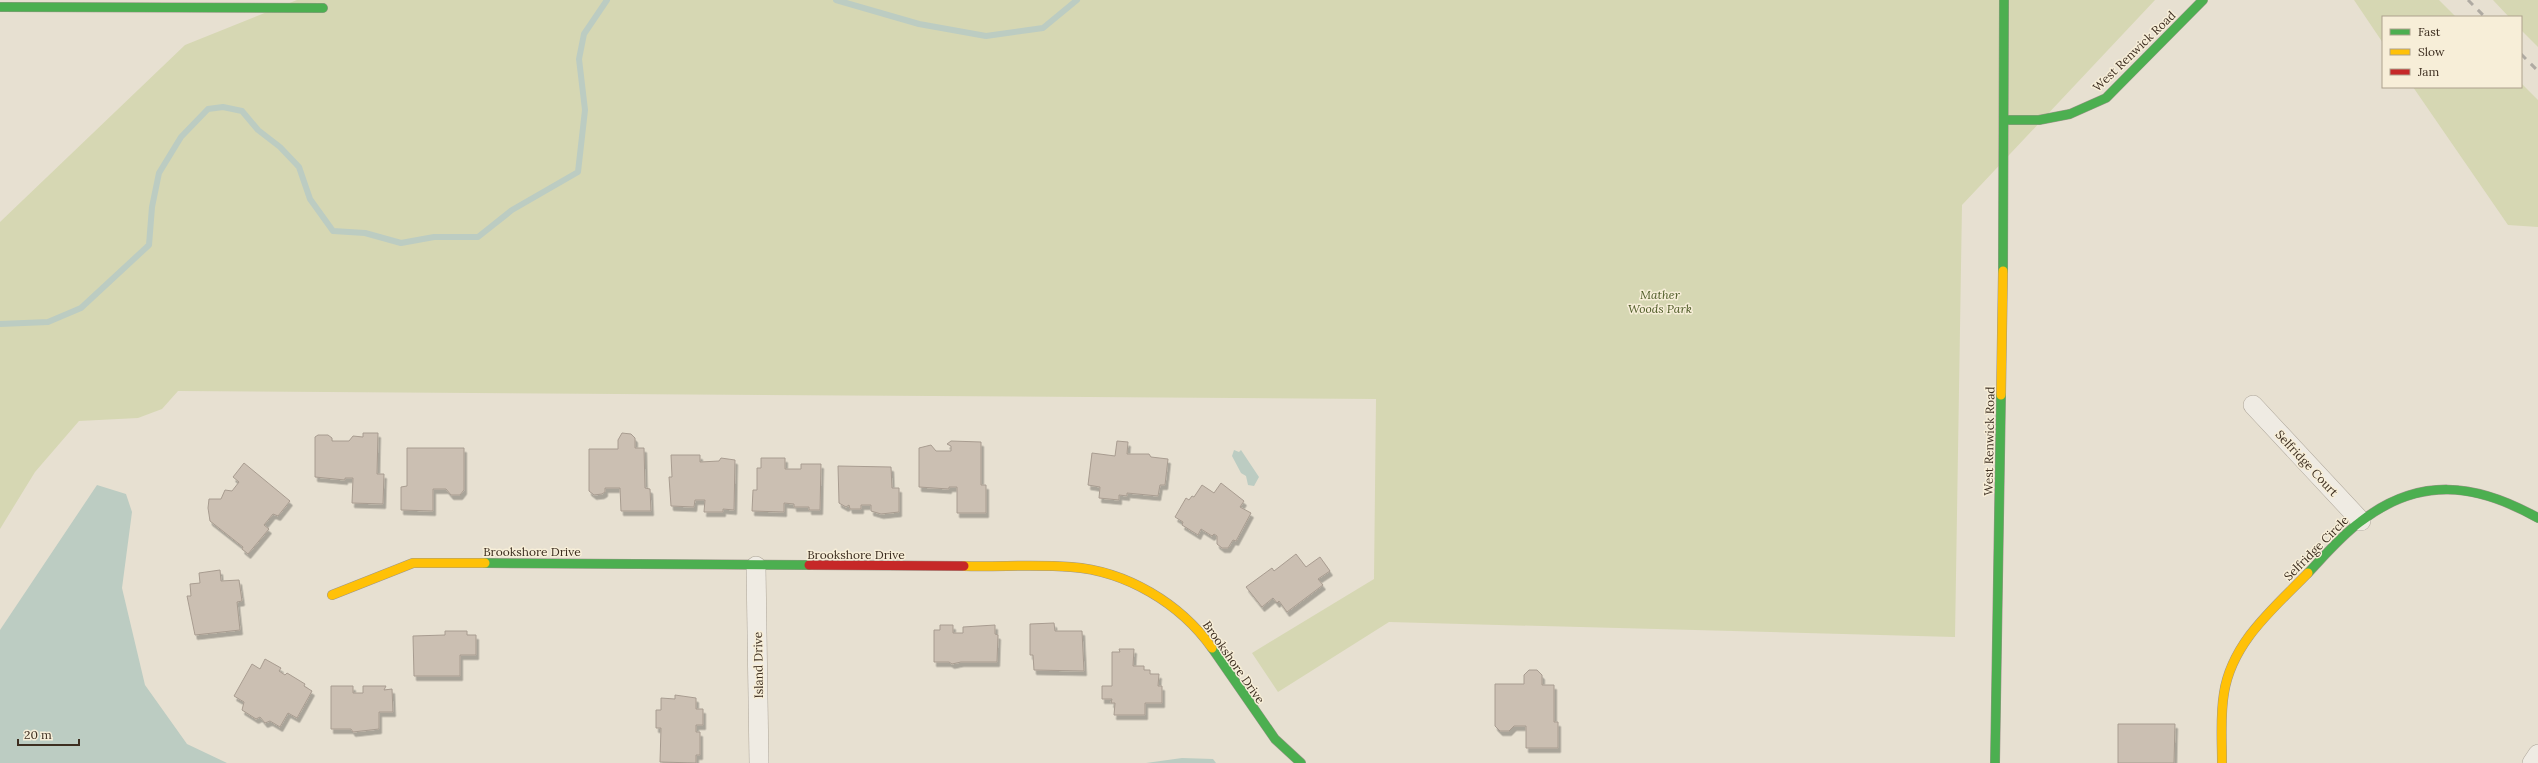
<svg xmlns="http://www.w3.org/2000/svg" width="2538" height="763" viewBox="0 0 2538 763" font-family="Lora,serif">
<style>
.green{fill:#d6d7b3}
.water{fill:#bcccc2}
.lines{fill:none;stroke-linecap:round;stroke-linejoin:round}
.stream{stroke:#bcccc2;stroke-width:6}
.building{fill:#cbbfb2;stroke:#a89c90;filter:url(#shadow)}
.street-casing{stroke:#ada599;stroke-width:20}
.fast-casing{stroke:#9c958a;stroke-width:10}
.slow-casing{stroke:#9c958a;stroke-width:10}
.jam-casing{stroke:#9c958a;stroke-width:10}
.street{stroke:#efebe3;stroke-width:19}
.fast{stroke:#4caf50;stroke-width:9}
.slow{stroke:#ffc107;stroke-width:9}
.jam{stroke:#c62828;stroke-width:9}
.rail{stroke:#afaaa2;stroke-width:3;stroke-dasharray:7 7;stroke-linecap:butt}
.labels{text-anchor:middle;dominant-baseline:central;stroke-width:3;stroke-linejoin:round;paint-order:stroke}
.street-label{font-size:12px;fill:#3d2e20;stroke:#f7eed8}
.park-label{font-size:12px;font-style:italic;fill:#4d5a26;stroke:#f7eed8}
</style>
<defs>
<filter id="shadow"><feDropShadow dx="2.5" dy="4.5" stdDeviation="0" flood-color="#0004"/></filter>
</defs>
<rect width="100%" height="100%" fill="#e7e0d1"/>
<g class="green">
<path d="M 297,0 L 2155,0 L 1962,205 L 1955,637 L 1389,622 L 1278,692 L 1252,653 L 1374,579 L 1376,399 L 178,391 L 162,409 L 138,418 L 79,421 L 35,472 L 0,529 L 0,222 L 185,45 Z"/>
<path d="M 2354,0 L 2439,0 L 2456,17 L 2383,17 L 2383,43 Z"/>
<path d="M 2493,0 L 2538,0 L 2538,47 L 2521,30 L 2521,17 L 2509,17 Z"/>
<path d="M 2521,83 L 2538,100 L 2538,227 L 2508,225 L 2413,87 L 2521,87 Z"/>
</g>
<g class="water">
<path d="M 1234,450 L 1239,452 L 1241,450 L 1259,477 L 1254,486 L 1248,485 L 1246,476 L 1241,473 L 1232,456 Z"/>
<path d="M 97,485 L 126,494 L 132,512 L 122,588 L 145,685 L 187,744 L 227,763 L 0,763 L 0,630 Z"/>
<path d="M 1182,758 L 1213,759 L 1216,763 L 1146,763 Z"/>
</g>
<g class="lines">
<g class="stream">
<path d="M 836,0 L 919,24 L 986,36 L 1043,28 L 1077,0"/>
<path d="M 0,324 L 48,322 L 81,308 L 149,245 L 152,207 L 159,173 L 181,137 L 208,109 L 223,107 L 242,111 L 258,130 L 280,147 L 299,167 L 310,199 L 333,231 L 365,233 L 401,243 L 434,237 L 478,237 L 512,210 L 578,172 L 585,110 L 579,59 L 584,34 L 607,0"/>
</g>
</g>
<g class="building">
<path d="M 363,433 L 378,433 L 377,474 L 384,474 L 383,504 L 352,503 L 353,478 L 345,478 L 345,480 L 315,477 L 315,437 L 318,435 L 328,435 L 332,438 L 332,441 L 349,441 L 353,436 L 363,437 Z"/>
<path d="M 622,433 L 631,434 L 635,438 L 635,448 L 644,448 L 645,488 L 650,489 L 651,511 L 621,511 L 620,488 L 605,488 L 605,492 L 602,494 L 594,495 L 589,491 L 589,449 L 618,449 L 618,440 Z"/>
<path d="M 951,441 L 981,442 L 981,485 L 986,485 L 986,513 L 957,513 L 957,487 L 949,487 L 949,489 L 919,487 L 919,448 L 931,445 L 936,451 L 951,451 L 951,446 L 947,444 Z"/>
<path d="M 1117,441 L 1128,442 L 1127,454 L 1149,454 L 1151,457 L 1168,459 L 1165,485 L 1160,485 L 1158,496 L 1127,493 L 1127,496 L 1119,495 L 1119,500 L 1099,498 L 1100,487 L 1088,485 L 1092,453 L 1115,456 Z"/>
<path d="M 407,448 L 464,448 L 464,490 L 460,495 L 451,495 L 446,489 L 433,489 L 433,511 L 401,510 L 401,487 L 407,486 Z"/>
<path d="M 671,455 L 700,455 L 700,462 L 719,461 L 721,458 L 735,460 L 734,510 L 723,509 L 723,512 L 704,512 L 705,500 L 695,500 L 694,507 L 671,506 L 669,477 L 672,477 Z"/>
<path d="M 761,458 L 785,458 L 785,469 L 801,469 L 801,464 L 821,464 L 820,510 L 809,510 L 809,507 L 794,507 L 794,504 L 784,503 L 784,512 L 752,511 L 753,490 L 757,490 L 757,468 L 761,468 Z"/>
<path d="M 244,463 L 290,501 L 278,516 L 273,514 L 264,525 L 269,529 L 248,554 L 242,549 L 243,547 L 210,521 L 208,508 L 209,499 L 221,499 L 225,490 L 232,491 L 239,482 L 233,477 Z"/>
<path d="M 838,466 L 891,467 L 892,488 L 899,488 L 899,512 L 881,514 L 871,511 L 871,505 L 861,505 L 861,509 L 850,509 L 849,505 L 846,507 L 839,503 Z"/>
<path d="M 1221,483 L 1244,501 L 1240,507 L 1251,513 L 1236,541 L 1233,540 L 1228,548 L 1222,548 L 1217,544 L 1217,536 L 1214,534 L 1212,536 L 1201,529 L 1198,535 L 1182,525 L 1183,522 L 1175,517 L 1186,498 L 1189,500 L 1192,496 L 1194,497 L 1202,485 L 1214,493 Z"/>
<path d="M 1296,554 L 1306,567 L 1320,557 L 1330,571 L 1318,579 L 1323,585 L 1287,612 L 1279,601 L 1277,603 L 1273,598 L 1262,607 L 1246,587 L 1272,568 L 1274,571 Z"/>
<path d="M 220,570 L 221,581 L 239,580 L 242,601 L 237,602 L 240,630 L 195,635 L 187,596 L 191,596 L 190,584 L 200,583 L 199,573 Z"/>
<path d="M 1054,623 L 1055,631 L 1082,631 L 1084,671 L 1034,670 L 1033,655 L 1030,655 L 1030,624 Z"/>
<path d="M 940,625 L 953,625 L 953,633 L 963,633 L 963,627 L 995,625 L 995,634 L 998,635 L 997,662 L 961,662 L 952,664 L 949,662 L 934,662 L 934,630 L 940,630 Z"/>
<path d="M 445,631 L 467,631 L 467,635 L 476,635 L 476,655 L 460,655 L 460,676 L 414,676 L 413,636 L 445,635 Z"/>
<path d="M 1119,649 L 1134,649 L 1133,666 L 1144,666 L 1144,670 L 1150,670 L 1150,674 L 1159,674 L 1158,686 L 1162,686 L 1162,703 L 1145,703 L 1145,715 L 1114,715 L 1115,703 L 1111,703 L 1112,699 L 1102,699 L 1102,686 L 1112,686 L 1112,652 L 1120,652 Z"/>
<path d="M 265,659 L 281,668 L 279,671 L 285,675 L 287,673 L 305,684 L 304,686 L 312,691 L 297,718 L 288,713 L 280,727 L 270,721 L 265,723 L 260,717 L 256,719 L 242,710 L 244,702 L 234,696 L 252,664 L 260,669 Z"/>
<path d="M 1529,670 L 1537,670 L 1542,675 L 1542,685 L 1554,685 L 1554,722 L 1558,722 L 1558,748 L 1526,748 L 1526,726 L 1514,726 L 1509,731 L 1500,731 L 1495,726 L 1495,684 L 1524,684 L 1524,675 Z"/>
<path d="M 331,686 L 353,686 L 353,693 L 363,693 L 363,686 L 386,686 L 384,690 L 392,689 L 393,712 L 379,712 L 379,729 L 353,732 L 351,729 L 331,729 Z"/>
<path d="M 675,695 L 696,698 L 696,709 L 703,709 L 703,725 L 696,725 L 696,732 L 700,732 L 700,755 L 696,755 L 696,763 L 660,762 L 661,728 L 656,728 L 656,710 L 661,710 L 661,698 L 675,699 Z"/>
<path d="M 2118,724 L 2175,724 L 2174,763 L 2118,763 Z"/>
</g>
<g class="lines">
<defs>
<g id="street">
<path d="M 2253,405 L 2361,521"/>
<path d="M 756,566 L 759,763"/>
<path d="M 2532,763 L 2538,754"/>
</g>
<g id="fast">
<path d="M 0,7 L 323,8"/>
<path d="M 2005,120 L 2039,120 L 2070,114 L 2106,98 L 2203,0"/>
<path d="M 2003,271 L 2004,0"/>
<path d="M 485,563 L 809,565"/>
<path d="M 2308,573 C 2325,555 2341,536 2360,522 C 2419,476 2476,483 2538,518"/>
<path d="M 1212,648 L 1275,739 L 1301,763"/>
<path d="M 1995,763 L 2001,395"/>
</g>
<g id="slow">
<path d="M 2001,395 L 2003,271"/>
<path d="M 964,566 C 999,567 1036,564 1071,567 C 1126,571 1180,603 1212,648"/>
<path d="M 332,595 L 413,563 L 485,563"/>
<path d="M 2222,763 C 2222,740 2220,716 2224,693 C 2232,642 2274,608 2308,573"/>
</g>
<path id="jam" d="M 809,565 L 964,566"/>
</defs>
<use href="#street" class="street-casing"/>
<use href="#fast" class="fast-casing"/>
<use href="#slow" class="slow-casing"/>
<use href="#jam" class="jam-casing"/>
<use href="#street" class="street"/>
<use href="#fast" class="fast"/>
<use href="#slow" class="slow"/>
<use href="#jam" class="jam"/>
<g class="rail">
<path d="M 2468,0 L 2485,17"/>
<path d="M 2521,54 L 2538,71"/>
</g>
</g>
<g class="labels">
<g class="street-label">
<text transform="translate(2134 51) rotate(-44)">West Renwick Road</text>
<text transform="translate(1989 441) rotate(-89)">West Renwick Road</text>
<text transform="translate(2307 463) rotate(47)">Selfridge Court</text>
<text transform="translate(2316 548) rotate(-45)">Selfridge Circle</text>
<text x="532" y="551">Brookshore Drive</text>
<text x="856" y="554">Brookshore Drive</text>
<text transform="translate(1234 662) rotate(55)">Brookshore Drive</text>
<text transform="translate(758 665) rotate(-91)">Island Drive</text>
</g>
<g class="park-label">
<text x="1660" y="294">Mather<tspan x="1660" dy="14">Woods Park</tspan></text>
</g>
</g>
<rect x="2382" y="16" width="140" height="72" fill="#f7eed8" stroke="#ada18e"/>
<rect x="2390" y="29" width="20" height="6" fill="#4caf50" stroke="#ada18e"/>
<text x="2418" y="36" font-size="12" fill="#3d2e20">Fast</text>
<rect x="2390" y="49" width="20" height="6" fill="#ffc107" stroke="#ada18e"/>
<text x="2418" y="56" font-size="12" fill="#3d2e20">Slow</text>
<rect x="2390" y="69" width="20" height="6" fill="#c62828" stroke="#ada18e"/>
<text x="2418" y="76" font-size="12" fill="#3d2e20">Jam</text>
<path d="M18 739v6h61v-6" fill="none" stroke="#3d2e20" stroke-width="2"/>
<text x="24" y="739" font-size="12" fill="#3d2e20" stroke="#f7eed8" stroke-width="3" paint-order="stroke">20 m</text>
</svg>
